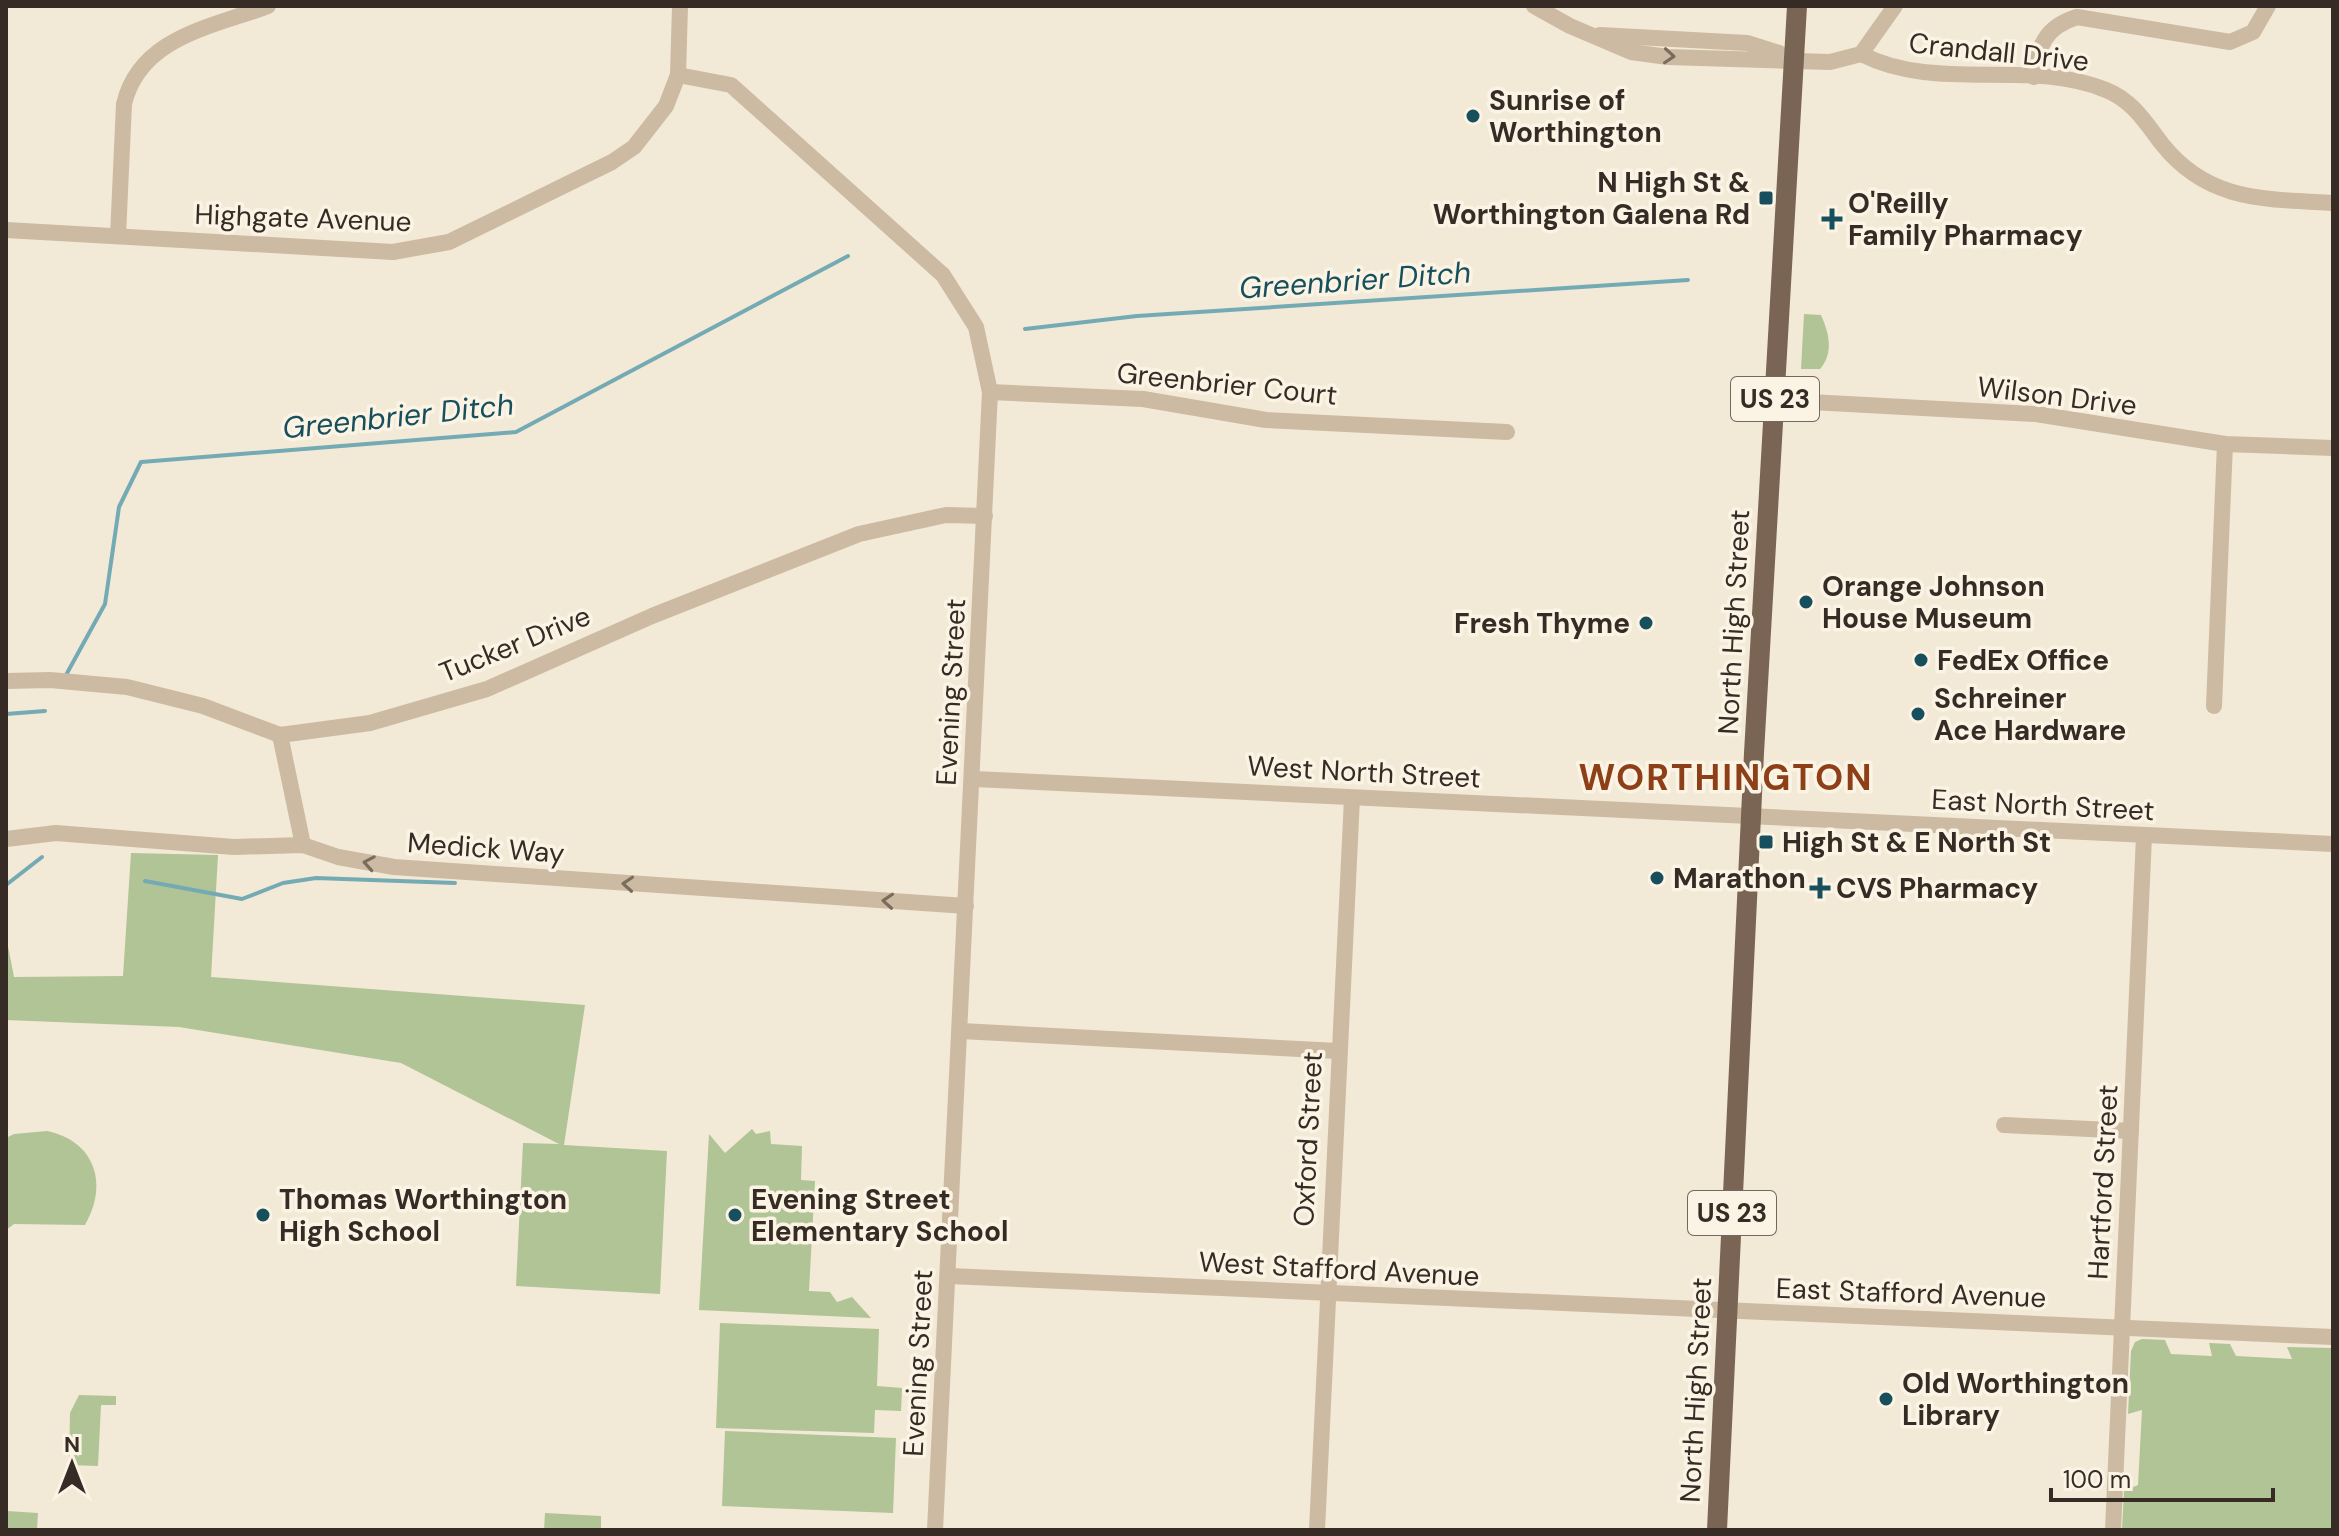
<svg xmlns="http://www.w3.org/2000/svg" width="2339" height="1536" viewBox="0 0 2339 1536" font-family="'DM Sans',sans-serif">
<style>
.green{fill:#b0c496}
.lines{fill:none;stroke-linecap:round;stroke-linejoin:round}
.stream{stroke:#74aab3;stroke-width:4}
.minor{stroke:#ccbaa2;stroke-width:16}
.major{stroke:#7a6555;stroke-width:20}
.oneway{stroke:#7a6c5d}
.poi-dot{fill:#17505c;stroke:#fbf3e4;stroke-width:3}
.labels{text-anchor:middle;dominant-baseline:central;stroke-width:7;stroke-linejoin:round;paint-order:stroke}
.shield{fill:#fbf3e4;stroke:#71685e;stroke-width:2}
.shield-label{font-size:26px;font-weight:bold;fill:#362c25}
.street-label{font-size:28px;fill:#362c25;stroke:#fbf3e4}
.poi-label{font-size:28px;font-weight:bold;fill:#362c25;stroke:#fbf3e4;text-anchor:start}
.water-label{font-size:30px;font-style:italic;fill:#17505c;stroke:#fbf3e4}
.district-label{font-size:36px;font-weight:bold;letter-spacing:2px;fill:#8d3f17;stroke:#fbf3e4}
</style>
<rect width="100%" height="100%" fill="#f3e9d7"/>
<g class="green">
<path d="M 1804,314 L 1821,315 C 1829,333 1834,353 1820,369 L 1801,369 Z"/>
<path d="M 131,853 L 218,855 L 211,977 L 585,1005 L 564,1145 L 667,1151 L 660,1294 L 516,1286 L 523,1143 L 559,1144 L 401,1063 L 179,1027 L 6,1020 L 6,936 L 14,977 L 123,976 Z"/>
<path d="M 752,1129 L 756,1134 L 770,1131 L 771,1144 L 802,1146 L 801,1180 L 815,1181 L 809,1291 L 830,1292 L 837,1302 L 852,1297 L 871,1318 L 699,1310 L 709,1134 L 725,1153 Z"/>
<path d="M 47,1131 C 95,1141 109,1184 85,1225 L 14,1224 L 6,1230 L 6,1138 L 14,1134 Z"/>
<path d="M 720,1323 L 879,1329 L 877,1386 L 902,1388 L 901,1411 L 875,1410 L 874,1433 L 716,1428 Z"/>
<path d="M 2142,1339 L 2165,1340 L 2171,1354 L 2212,1356 L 2209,1343 L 2230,1344 L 2236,1356 L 2292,1359 L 2287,1347 L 2333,1348 L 2333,1530 L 2122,1529 L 2124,1491 L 2138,1485 L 2142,1410 L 2128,1414 L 2131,1351 L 2135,1342 Z"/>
<path d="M 79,1395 L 116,1396 L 116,1405 L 101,1405 L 98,1466 L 69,1465 L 70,1413 Z"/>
<path d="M 725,1431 L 896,1438 L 893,1513 L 722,1506 Z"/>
<path d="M 7,1511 L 38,1513 L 37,1530 L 6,1530 Z"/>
<path d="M 545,1513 L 601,1516 L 601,1530 L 544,1530 Z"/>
</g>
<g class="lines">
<g class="stream">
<path d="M 1025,329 L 1137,316 L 1688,280"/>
<path d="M 66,675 L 105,604 L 119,507 L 141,462 L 516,432 L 848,256"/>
<path d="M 6,714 L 45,711"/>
<path d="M 145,881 L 242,899 L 283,883 L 316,878 L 455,883"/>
<path d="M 6,885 L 42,857"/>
</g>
<g class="minor">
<path d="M 1534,6 L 1570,26 L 1631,52 L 1668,57 L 1830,62 L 1861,54 L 1895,6"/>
<path d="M 1600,35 L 1747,43 L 1779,53"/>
<path d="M 1861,54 C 1937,93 2028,58 2106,90 C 2132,100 2146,123 2162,144 C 2208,202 2265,199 2333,203"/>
<path d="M 678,75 L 731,85 L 943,275 L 976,327 L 990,392 L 935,1530"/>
<path d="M 2034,77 C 2038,46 2045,27 2077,17 L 2230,42 L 2253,32 L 2268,6"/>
<path d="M 6,230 L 393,252 L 449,242 L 612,162 L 634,147 L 666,106 L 678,75 L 680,6"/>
<path d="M 118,236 L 124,104 C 140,37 212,27 268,6"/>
<path d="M 990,392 L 1143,399 L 1266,420 L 1507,432"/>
<path d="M 1775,400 L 2036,414 L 2225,444 L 2333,448"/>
<path d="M 6,681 L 50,680 L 127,687 L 203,706 L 280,735 L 370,723 L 487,689 L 652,616 L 859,534 L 946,515 L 985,516"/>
<path d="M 2214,706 L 2225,444"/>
<path d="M 280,735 L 303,845"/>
<path d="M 974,779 L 2333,844"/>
<path d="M 6,839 L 56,833 L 234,847 L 303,845 L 338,857 L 394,867 L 966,906"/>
<path d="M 961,1031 L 1338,1051"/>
<path d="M 2004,1125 L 2131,1131"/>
<path d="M 949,1276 L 2333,1337"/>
<path d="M 1317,1530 L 1352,798"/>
<path d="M 2113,1530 L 2144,836"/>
</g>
<path class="major" d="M 1717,1530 L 1754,753 L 1797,6"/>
</g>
<defs><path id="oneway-chevron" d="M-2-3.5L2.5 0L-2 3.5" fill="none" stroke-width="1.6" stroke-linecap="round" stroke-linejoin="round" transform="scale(2)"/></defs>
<g class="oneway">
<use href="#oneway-chevron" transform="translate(1669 56) rotate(4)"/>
<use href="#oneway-chevron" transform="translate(369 863) rotate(-170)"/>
<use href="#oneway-chevron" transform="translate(628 884) rotate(-176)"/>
<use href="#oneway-chevron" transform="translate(888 901) rotate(-176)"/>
</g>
<g class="poi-dot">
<circle cx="1473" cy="116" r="8"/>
<rect x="1758" y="190" width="16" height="16" rx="4"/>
<path d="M1828 207h8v8h8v8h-8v8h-8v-8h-8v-8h8z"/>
<circle cx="1806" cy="602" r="8"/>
<circle cx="1646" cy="623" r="8"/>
<circle cx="1921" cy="660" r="8"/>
<circle cx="1918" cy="714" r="8"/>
<rect x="1758" y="834" width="16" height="16" rx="4"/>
<circle cx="1657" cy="878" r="8"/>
<path d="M1816 876h8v8h8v8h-8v8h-8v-8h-8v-8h8z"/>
<circle cx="263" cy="1215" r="8"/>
<circle cx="735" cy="1215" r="8"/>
<circle cx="1886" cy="1399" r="8"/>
</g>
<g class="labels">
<g class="shield">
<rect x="1731" y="377" width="88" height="44" rx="6"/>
<rect x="1688" y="1191" width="88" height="44" rx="6"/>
</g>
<g class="shield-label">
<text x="1775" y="399">US 23</text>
<text x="1732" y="1213">US 23</text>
</g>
<g class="street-label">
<text transform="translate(1999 52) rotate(6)">Crandall Drive</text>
<text transform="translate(303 218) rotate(2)">Highgate Avenue</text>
<text transform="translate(1227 384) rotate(6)">Greenbrier Court</text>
<text transform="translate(2057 396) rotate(7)">Wilson Drive</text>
<text transform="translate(1734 622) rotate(-87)">North High Street</text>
<text transform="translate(515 644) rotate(-22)">Tucker Drive</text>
<text transform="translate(951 692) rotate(-87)">Evening Street</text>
<text transform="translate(1364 772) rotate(3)">West North Street</text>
<text transform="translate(2043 805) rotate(3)">East North Street</text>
<text transform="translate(486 848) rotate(4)">Medick Way</text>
<text transform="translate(1308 1139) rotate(-87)">Oxford Street</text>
<text transform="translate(2103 1182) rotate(-87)">Hartford Street</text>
<text transform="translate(1339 1269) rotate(3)">West Stafford Avenue</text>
<text transform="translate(1911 1293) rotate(2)">East Stafford Avenue</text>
<text transform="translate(918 1363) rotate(-87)">Evening Street</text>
<text transform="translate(1696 1390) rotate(-87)">North High Street</text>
</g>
<g class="poi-label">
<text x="1489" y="100">Sunrise of<tspan x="1489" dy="32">Worthington</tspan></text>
<text x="1750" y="182" text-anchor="end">N High St &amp;<tspan x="1750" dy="32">Worthington Galena Rd</tspan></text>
<text x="1848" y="203">O'Reilly<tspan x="1848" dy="32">Family Pharmacy</tspan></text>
<text x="1822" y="586">Orange Johnson<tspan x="1822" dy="32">House Museum</tspan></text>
<text x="1630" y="623" text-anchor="end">Fresh Thyme</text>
<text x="1937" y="660">FedEx Office</text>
<text x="1934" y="698">Schreiner<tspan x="1934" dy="32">Ace Hardware</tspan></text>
<text x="1782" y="842">High St &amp; E North St</text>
<text x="1673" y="878">Marathon</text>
<text x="1836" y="888">CVS Pharmacy</text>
<text x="279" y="1199">Thomas Worthington<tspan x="279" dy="32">High School</tspan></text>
<text x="751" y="1199">Evening Street<tspan x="751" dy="32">Elementary School</tspan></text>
<text x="1902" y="1383">Old Worthington<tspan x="1902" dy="32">Library</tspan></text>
</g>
<g class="water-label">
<text transform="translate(1355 280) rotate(-4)">Greenbrier Ditch</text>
<text transform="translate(398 416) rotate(-6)">Greenbrier Ditch</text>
</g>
<g class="district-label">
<text x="1726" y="777">WORTHINGTON</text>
</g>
</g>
<rect width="2339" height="1536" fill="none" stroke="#362c25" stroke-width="16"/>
<g transform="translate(72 1464)" stroke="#fbf3e4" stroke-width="6" paint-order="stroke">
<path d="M0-6L14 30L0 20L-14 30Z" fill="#362c25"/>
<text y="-12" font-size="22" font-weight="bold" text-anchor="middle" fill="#362c25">N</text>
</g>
<path d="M2051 1488v12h222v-12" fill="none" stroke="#362c25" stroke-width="4"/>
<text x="2063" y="1488" font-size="24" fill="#362c25" stroke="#fbf3e4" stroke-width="6" paint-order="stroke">100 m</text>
</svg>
